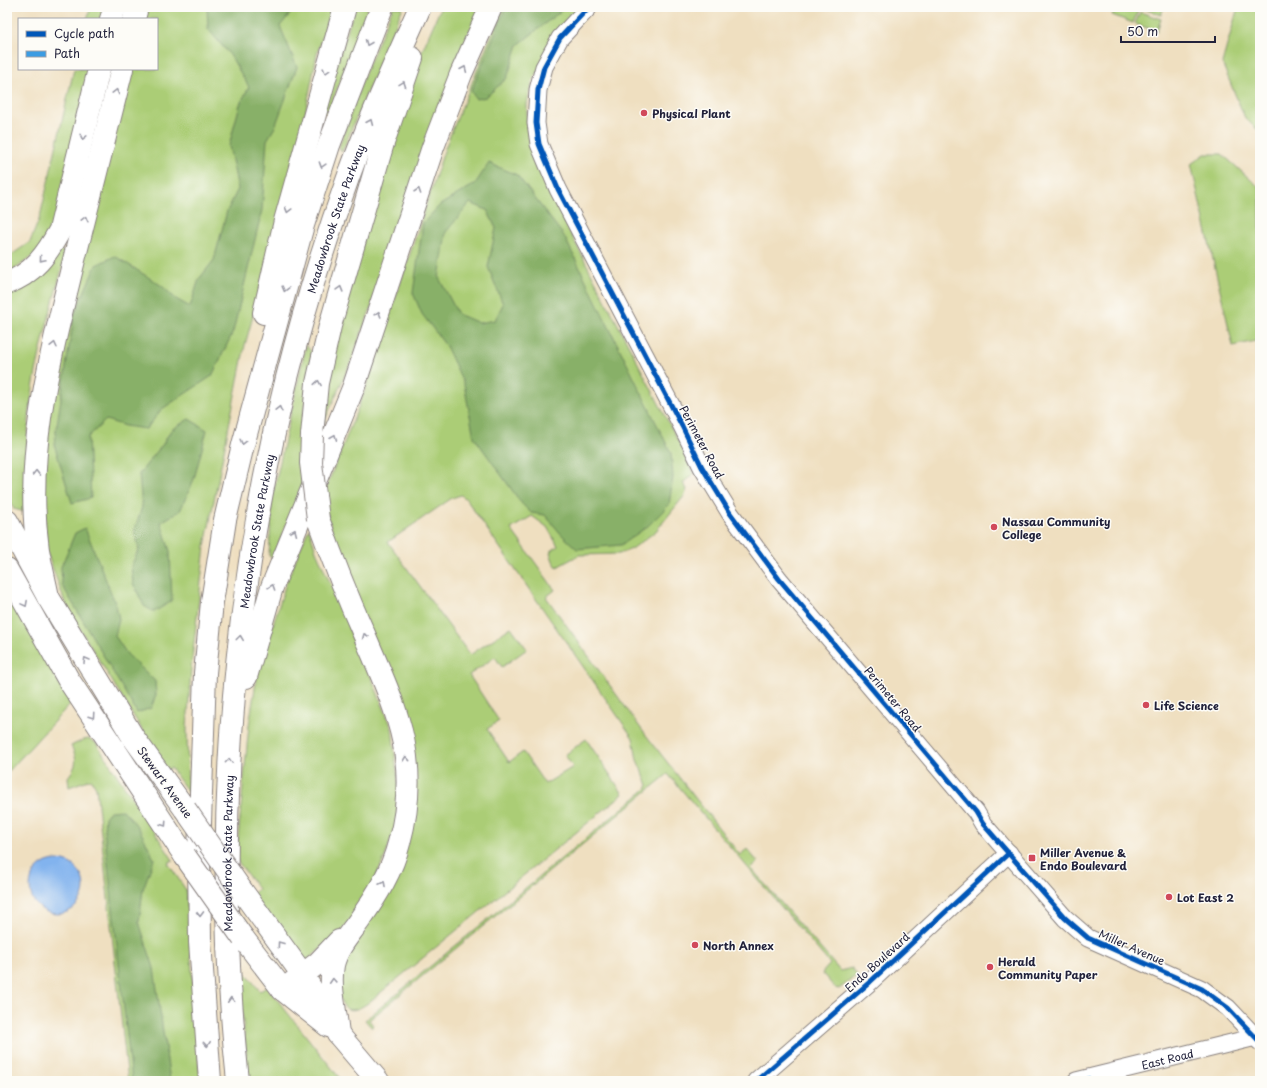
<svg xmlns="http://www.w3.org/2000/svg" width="1267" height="1088" viewBox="0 0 1267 1088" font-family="'Playpen Sans',sans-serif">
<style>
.green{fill:#abcd76;stroke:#667858}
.forest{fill:#88b067;stroke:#556951;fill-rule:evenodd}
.water{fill:#82b3ee;stroke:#526a94}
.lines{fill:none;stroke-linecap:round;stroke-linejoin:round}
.minor-casing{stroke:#88807e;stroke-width:19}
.major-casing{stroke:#88807e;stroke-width:24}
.highway-casing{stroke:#88807e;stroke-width:24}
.minor{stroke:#fff;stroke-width:17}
.major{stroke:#fff;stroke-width:22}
.highway{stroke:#fff;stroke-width:22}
.major-bridge-casing{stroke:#88807e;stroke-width:24;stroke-linecap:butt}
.highway-bridge-casing{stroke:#88807e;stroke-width:24;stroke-linecap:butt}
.major-bridge{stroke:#fff;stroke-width:22}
.highway-bridge{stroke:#fff;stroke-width:22}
.quiet{stroke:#3c9ce2;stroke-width:4;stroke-dasharray:8 4;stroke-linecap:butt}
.cycleway-casing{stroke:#fdfcf7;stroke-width:8}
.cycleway{stroke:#0057b8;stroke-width:5}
.oneway{stroke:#9c9ca7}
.poi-dot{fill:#d1495b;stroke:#fdfcf7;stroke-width:1.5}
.labels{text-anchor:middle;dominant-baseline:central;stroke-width:3;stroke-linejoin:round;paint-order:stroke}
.poi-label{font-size:11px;font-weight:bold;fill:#22223b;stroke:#fdfcf7;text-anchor:start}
.street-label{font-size:11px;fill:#22223b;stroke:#fdfcf7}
</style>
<rect width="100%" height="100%" fill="#fdfcf7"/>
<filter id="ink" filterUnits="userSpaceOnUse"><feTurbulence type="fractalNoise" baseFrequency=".025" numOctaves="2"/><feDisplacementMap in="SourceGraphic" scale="8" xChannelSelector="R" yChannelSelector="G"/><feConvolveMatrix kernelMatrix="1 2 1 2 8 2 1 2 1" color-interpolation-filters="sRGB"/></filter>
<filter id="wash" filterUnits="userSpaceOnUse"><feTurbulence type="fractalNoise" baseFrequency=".012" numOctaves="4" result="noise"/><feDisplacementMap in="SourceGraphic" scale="16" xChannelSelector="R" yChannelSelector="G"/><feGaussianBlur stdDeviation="0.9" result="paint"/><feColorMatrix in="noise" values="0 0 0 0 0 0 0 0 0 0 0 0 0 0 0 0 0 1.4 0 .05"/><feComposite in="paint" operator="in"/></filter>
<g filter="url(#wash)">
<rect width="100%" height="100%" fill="#efdfc0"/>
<g class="green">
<path d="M 91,7 L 107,7 L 104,19 L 87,19 Z"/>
<path d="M 143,7 L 332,7 L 317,54 L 295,165 L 245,345 L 205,546 L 191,669 L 187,728 L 188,792 L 171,768 L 167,770 L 67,608 L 46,550 L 43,432 L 127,69 L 157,69 L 157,19 L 139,19 Z"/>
<path d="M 355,7 L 368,7 L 328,113 L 322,111 Z"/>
<path d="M 393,7 L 403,7 L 342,152 L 339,147 L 364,76 Z"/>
<path d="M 441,7 L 483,7 L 350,364 L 318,435 L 328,372 L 401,100 Z"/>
<path d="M 503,7 L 581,7 L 533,80 L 527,104 L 527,128 L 532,151 L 545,184 L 684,452 L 693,474 L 683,483 L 687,489 L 685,495 L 656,531 L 632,549 L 619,554 L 579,555 L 557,567 L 553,561 L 550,552 L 558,546 L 547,527 L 532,516 L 511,529 L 555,590 L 546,597 L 642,730 L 740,855 L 747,849 L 758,862 L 751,868 L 840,971 L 852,968 L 857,975 L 839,989 L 835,988 L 822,973 L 830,964 L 668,774 L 369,1020 L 373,1025 L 372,1028 L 365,1020 L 646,789 L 648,785 L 637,760 L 633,738 L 466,499 L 461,495 L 452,498 L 388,542 L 470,655 L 511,627 L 527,649 L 502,667 L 495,657 L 469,675 L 499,721 L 487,729 L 509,762 L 523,752 L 545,784 L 573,767 L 565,755 L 586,739 L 623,794 L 368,1003 C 335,1026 338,985 337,963 L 372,917 L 414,777 L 349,584 L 322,498 L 365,390 L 445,148 Z"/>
<path d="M 1115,7 L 1127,7 L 1138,11 L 1133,23 L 1112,15 Z"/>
<path d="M 1138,7 L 1164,7 L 1161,15 Z"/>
<path d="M 1238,7 L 1260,7 L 1260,132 L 1245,118 L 1222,63 Z"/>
<path d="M 1140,12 L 1161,19 L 1157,31 L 1135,24 Z"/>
<path d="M 74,69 L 92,69 L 54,224 L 42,249 L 7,275 L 7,258 L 30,242 L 40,217 Z"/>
<path d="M 1205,154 L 1222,154 L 1260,188 L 1260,340 L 1233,346 L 1191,164 Z"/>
<path d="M 59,249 L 66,253 C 53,304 36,357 30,409 C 26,444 26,478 25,512 L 14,509 L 7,495 L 7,293 Z"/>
<path d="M 306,345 L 312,353 L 303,415 L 300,453 L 302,487 L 273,557 L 269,556 L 272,498 Z"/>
<path d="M 309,528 L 316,551 L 348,623 L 360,664 L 364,660 L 392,728 L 399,790 L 396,825 L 385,857 L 367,896 L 343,930 L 306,961 L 252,895 L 258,889 L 236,859 L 249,725 L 261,651 L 265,650 L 286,583 Z"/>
<path d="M 7,592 L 71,703 L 7,773 Z"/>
<path d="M 89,739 L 96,743 L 173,860 L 168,863 L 186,890 L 200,1081 L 128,1081 L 96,787 L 91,779 L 69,787 L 68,777 C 77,766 78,759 71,746 L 83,740 Z"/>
<path d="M 240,966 L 260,991 L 267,987 L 342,1081 L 249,1081 L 240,991 Z"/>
</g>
<g class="forest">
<path d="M 207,7 L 296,7 L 280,26 L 297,67 L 275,127 L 267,140 L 262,210 L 233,332 L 212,376 L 162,409 L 146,429 L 125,426 L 106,420 L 88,437 L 91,498 L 72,503 L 54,444 L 74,315 L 96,265 L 115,256 L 162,286 L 176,299 L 190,307 L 199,279 L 214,260 L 227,211 L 238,189 L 229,146 L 240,104 L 249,87 L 230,55 L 208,29 Z"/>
<path d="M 506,7 L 566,7 L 518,45 L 507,78 L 486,97 L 476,99 L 471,91 Z"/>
<path d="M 489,163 L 517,175 L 564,236 L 671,453 L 673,477 L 669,505 L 648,526 L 621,545 L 577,549 L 562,535 L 545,515 L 531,513 L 522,504 L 474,437 L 464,384 L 446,346 L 422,314 L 413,293 L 423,223 L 440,205 L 475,184 ZM 470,203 L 487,210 L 496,228 L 488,267 L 503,304 L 495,320 L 479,323 L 458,314 L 439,278 L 446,232 Z"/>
<path d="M 189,419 L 207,430 L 194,479 L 180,511 L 161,522 L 170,551 L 172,601 L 154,612 L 144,606 L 133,583 L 131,566 L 139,549 L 134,532 L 142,507 L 139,474 L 163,444 L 171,430 Z"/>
<path d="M 85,528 L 116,605 L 119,619 L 115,636 L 127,654 L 155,681 L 156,695 L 151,708 L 137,713 L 62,585 L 61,567 L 75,533 Z"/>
<path d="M 122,810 C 138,822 146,842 154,859 L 143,889 L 139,922 L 154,968 L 170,1081 L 132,1081 L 104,830 L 105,817 L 110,811 Z"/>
</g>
<circle class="water" cx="57" cy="887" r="27"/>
</g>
<g filter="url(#ink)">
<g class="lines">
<defs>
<g id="minor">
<path d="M 589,7 L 560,38 L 544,67 L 538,90 L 536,123 L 539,144 L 558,189 L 682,426 L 702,467 L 730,513 L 779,579 L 976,812 L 983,824 L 1065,918 L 1088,938 L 1202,989 L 1228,1008 L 1260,1042"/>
<path d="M 756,1081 L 870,982 L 1009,853"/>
<path id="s1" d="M 1076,1081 L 1260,1036"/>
</g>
<g id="major">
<path d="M 7,521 L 48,597 L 133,737 L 185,809"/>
<path d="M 7,570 L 68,679 L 185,856"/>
<path d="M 242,891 L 303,975 L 338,1034 L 378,1081"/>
<path d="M 243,938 L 283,990 L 328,1026"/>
</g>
<g id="highway">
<path d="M 111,19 L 115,7"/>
<path d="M 134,19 L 137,7"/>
<path d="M 7,283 C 33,274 47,254 60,230 L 99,69"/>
<path d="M 264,313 L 285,221 L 345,7"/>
<path d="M 312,435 L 317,383 L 330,326 L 383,143 L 412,58"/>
<path d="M 318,519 C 332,558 347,596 364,634 C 396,709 422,760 399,843 C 392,871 377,895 361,918 C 351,933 337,947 333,965 C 329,987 336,1012 338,1034"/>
<path d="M 48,597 C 45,582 41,566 38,550 C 24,452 51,355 74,260 C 90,196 106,133 122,69"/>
<path d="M 246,677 L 272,587 L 354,386 L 433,147 L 461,74 L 491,7"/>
<path d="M 283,990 L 318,963 L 339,941"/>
<path d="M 210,1081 L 200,942 L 199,853 L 205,673 L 212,602 L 225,520 L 243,445 L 303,225 L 329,145 L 382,7"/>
<path id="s2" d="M 238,1081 C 205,775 244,464 349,175 C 370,118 395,62 420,7"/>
</g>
</defs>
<use href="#minor" class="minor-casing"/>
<use href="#major" class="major-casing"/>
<use href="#highway" class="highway-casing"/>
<use href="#minor" class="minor"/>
<use href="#major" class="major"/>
<use href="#highway" class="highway"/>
<defs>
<g id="major-bridge">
<path d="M 185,809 L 242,891"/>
<path d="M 185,856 L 243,938"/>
</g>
<path id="highway-bridge" d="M 312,435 L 311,463 L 318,519"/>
</defs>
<use href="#major-bridge" class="major-bridge-casing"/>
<use href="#highway-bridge" class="highway-bridge-casing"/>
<use href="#major-bridge" class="major-bridge"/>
<use href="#highway-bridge" class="highway-bridge"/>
<path class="quiet" d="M 1076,1081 L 1090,1078"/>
<defs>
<g id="cycleway">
<path d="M 589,7 L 560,38 L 544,67 L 538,90 L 536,123 L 539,144 L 558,189 L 682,426 L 702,467 L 730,513 L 779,579 L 976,812 L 983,824 L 1065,918 L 1088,938 L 1202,989 L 1228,1008 L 1260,1042"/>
<path d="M 756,1081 L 870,982 L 1009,853"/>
</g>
</defs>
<use href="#cycleway" class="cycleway-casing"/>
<use href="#cycleway" class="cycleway"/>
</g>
<defs><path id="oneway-chevron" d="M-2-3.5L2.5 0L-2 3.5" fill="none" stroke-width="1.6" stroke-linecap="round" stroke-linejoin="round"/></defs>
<g class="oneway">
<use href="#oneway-chevron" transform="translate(368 43) rotate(112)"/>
<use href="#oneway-chevron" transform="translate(464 69) rotate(-67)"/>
<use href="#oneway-chevron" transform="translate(326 71) rotate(106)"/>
<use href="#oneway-chevron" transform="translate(403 84) rotate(-70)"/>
<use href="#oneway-chevron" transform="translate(116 92) rotate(-76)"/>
<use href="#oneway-chevron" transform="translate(370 122) rotate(-67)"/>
<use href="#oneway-chevron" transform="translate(83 137) rotate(104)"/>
<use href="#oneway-chevron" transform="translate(322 165) rotate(108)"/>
<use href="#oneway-chevron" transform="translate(418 191) rotate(-71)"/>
<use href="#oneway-chevron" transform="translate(288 210) rotate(105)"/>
<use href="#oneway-chevron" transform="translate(85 219) rotate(-76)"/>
<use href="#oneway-chevron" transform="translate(42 259) rotate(131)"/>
<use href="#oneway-chevron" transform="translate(285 289) rotate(105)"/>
<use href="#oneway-chevron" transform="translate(340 289) rotate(-74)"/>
<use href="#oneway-chevron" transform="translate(378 314) rotate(-72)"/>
<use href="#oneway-chevron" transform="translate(54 345) rotate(-77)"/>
<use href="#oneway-chevron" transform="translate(318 383) rotate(-81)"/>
<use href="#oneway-chevron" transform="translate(279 409) rotate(-77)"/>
<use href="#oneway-chevron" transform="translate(334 437) rotate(-68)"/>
<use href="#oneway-chevron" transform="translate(243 442) rotate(104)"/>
<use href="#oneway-chevron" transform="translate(36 473) rotate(-89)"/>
<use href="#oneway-chevron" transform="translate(294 532) rotate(-67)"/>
<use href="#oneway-chevron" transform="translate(272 587) rotate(-71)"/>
<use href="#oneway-chevron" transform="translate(25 604) rotate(62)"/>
<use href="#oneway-chevron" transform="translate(365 636) rotate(-113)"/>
<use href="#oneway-chevron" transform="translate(240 638) rotate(-83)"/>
<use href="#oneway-chevron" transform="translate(86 660) rotate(-121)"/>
<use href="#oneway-chevron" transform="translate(92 716) rotate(56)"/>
<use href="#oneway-chevron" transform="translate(406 759) rotate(-96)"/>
<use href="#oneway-chevron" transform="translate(229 761) rotate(-86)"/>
<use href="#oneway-chevron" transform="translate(164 824) rotate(56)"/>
<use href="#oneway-chevron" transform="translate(383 884) rotate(-63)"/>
<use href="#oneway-chevron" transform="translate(200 914) rotate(89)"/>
<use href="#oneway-chevron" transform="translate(280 944) rotate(-126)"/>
<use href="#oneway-chevron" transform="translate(333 981) rotate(-93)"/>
<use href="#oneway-chevron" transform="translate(231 1000) rotate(-94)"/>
<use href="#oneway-chevron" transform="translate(207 1044) rotate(84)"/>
</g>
</g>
<g class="poi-dot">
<circle cx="644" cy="113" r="4"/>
<circle cx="994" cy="527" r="4"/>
<circle cx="1146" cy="705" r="4"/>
<rect x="1028" y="854" width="8" height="8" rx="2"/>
<circle cx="1169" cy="897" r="4"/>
<circle cx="695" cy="945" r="4"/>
<circle cx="990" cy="967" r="4"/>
</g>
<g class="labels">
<g class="poi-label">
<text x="652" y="113">Physical Plant</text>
<text x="1002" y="521">Nassau Community<tspan x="1002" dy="13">College</tspan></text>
<text x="1154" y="705">Life Science</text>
<text x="1040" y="852">Miller Avenue &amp;<tspan x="1040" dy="13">Endo Boulevard</tspan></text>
<text x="1177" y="897">Lot East 2</text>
<text x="703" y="945">North Annex</text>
<text x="998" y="961">Herald<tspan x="998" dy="13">Community Paper</tspan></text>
</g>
<g class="street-label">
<text stroke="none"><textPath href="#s2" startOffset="875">Meadowbrook State Parkway</textPath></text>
<text transform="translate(702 442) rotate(62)">Perimeter Road</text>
<text stroke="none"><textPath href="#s2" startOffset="552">Meadowbrook State Parkway</textPath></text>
<text transform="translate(893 699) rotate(50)">Perimeter Road</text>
<text transform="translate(165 782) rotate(54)">Stewart Avenue</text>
<text stroke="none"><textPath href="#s2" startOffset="228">Meadowbrook State Parkway</textPath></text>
<text transform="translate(1132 947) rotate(24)">Miller Avenue</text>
<text transform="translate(877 962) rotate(-42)">Endo Boulevard</text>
<text stroke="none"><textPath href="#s1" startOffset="94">East Road</textPath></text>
</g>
</g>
<rect width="1267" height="1088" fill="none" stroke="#fdfcf7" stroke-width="24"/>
<rect x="18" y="18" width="140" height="52" fill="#fdfcf7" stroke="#a5a5ac"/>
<rect x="26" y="31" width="20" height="6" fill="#0057b8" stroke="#a5a5ac"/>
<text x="54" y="38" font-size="12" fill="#22223b">Cycle path</text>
<rect x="26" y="51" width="20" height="6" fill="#3c9ce2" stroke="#a5a5ac"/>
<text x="54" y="58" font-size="12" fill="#22223b">Path</text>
<path d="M1121 36v6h94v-6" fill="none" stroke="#22223b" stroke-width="2"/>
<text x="1127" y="36" font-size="12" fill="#22223b" stroke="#fdfcf7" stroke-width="3" paint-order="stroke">50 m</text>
</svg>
